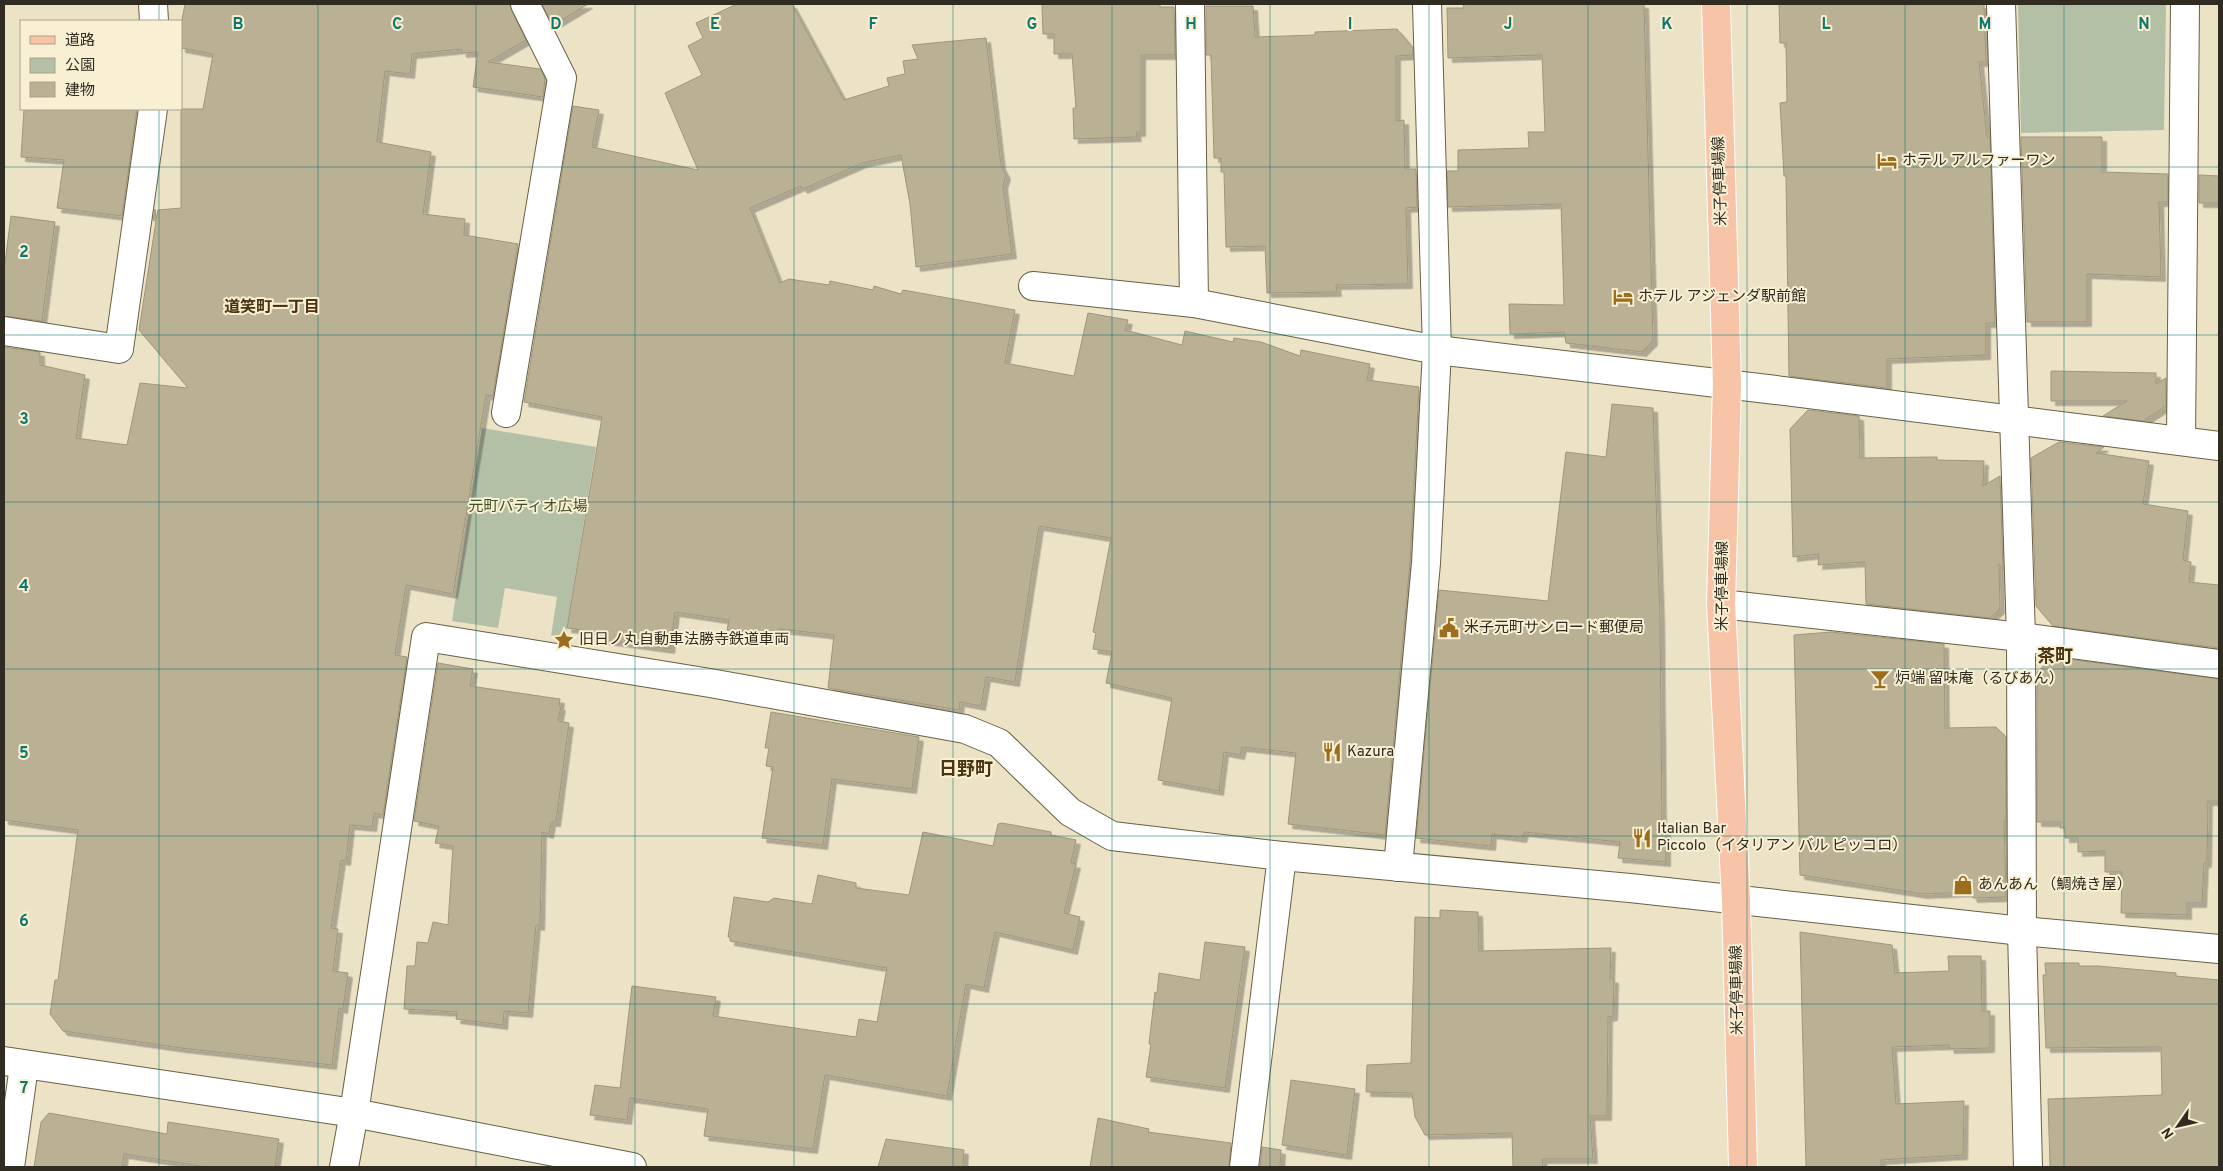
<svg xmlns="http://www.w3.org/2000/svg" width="2223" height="1171" viewBox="0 0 2223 1171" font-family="Overpass,'Noto Sans JP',sans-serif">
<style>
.green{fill:#b4c0a6}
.building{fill:#bab194;stroke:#9f967c;filter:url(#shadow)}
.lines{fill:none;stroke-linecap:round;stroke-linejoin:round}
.minor-casing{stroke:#686047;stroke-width:30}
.major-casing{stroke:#fff;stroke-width:30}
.minor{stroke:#fff;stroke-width:28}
.major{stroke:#f8c4a8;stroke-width:28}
.grid{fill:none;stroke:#0f766e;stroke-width:1;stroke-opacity:0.55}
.labels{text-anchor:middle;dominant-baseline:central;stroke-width:4;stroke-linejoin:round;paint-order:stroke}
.poi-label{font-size:15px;fill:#302c21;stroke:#f9efd3;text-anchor:start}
.street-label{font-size:15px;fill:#302c21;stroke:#f9efd3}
.park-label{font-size:15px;fill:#3e5025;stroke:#f9efd3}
.neighbourhood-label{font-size:16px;font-weight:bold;fill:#4a340f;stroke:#f9efd3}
.quarter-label{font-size:18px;font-weight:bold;fill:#4a340f;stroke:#f9efd3}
.grid-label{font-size:16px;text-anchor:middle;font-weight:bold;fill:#0f766e;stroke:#f9efd3;stroke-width:4;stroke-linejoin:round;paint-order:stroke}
</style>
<defs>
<filter id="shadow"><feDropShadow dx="4.5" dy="4.5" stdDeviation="0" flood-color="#0004"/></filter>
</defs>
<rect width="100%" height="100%" fill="#ece2c6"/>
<g class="green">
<path d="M 2018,4 L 2166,4 L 2164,130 L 2021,133 Z"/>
<path d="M 482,428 L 596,447 L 565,639 L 551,636 L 557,597 L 505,588 L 498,628 L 452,621 Z"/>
</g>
<g class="building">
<path d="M 185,4 L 509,4 L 526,40 L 488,62 L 540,69 L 545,78 L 543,97 L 473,87 L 478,52 L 462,53 L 462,49 L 412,54 L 410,74 L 385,71 L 377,142 L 431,152 L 423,214 L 465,219 L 464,235 L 518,244 L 493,396 L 486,395 L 453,594 L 406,585 L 395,655 L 407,657 L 383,815 L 374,813 L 372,827 L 350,825 L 346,861 L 341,860 L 331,928 L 338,929 L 333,971 L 348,973 L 343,1009 L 339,1008 L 332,1065 L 181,1048 L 63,1031 L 50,1014 L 55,980 L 58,980 L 78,830 L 4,820 L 4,347 L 40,352 L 40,365 L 85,375 L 76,438 L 127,445 L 140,383 L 188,388 L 139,330 L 156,221 L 153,220 L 155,209 L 156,219 L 158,210 L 181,208 L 181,109 L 203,109 L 213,54 L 181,48 L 181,25 Z"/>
<path d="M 542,4 L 588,4 L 553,25 Z"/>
<path d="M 737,4 L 792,4 L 844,100 L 889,86 L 887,78 L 905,74 L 903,61 L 918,59 L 912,45 L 986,38 L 1001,165 L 1006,175 L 1003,185 L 1012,254 L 916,267 L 910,204 L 901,155 L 862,163 L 803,189 L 801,186 L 750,208 L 780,283 L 789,279 L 829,285 L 830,281 L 873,290 L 874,286 L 901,294 L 903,290 L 1015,310 L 1005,363 L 1074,376 L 1088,313 L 1128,320 L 1125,330 L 1182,345 L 1185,331 L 1233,342 L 1234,338 L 1261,342 L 1300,356 L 1301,350 L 1370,364 L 1367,380 L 1419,387 L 1410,562 L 1385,835 L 1288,824 L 1296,753 L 1242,747 L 1240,755 L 1224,752 L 1219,791 L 1158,780 L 1172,698 L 1106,683 L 1112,652 L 1093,649 L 1096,633 L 1093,632 L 1111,538 L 1039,526 L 1015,682 L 986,677 L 981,706 L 960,702 L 959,710 L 828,688 L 834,635 L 779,629 L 778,634 L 727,630 L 729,620 L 675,612 L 670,649 L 604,640 L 605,633 L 567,628 L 602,417 L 524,402 L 573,106 L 599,110 L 592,147 L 698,170 L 665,93 L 702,75 L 688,46 L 703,38 L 696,23 Z"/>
<path d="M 1042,4 L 1160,4 L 1160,7 L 1174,7 L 1175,55 L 1141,55 L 1141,132 L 1136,132 L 1137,137 L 1074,139 L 1073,108 L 1076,108 L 1072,54 L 1054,54 L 1054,34 L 1043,34 Z"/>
<path d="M 1463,4 L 1644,4 L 1653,341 L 1642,352 L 1566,343 L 1564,332 L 1510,334 L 1509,304 L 1564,305 L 1561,204 L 1448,207 L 1447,171 L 1458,171 L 1458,150 L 1529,148 L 1528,132 L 1545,132 L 1542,55 L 1448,58 L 1447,8 L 1464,8 Z"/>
<path d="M 1779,4 L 1984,4 L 1986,62 L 1979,62 L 1987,137 L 1990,137 L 1995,323 L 1986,323 L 1986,355 L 1887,359 L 1887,388 L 1789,376 L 1786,176 L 1784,176 L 1780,103 L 1787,102 L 1786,43 L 1780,43 Z"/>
<path d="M 1206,6 L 1253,6 L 1255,37 L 1315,35 L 1315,32 L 1397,29 L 1413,48 L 1413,55 L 1396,56 L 1396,121 L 1404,120 L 1405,169 L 1416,169 L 1417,207 L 1406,208 L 1408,284 L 1336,285 L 1337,292 L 1267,293 L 1265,246 L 1226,247 L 1224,172 L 1221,172 L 1221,158 L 1214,158 L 1211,55 L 1206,55 Z"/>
<path d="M 24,109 L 137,109 L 122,216 L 57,208 L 64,160 L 21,157 Z"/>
<path d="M 2021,137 L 2102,137 L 2102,172 L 2168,174 L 2168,202 L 2159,202 L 2161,277 L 2087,274 L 2087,322 L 2027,322 Z"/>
<path d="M 2199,175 L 2219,176 L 2219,203 L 2199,203 Z"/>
<path d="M 11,216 L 55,222 L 42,321 L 4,316 L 4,270 Z"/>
<path d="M 2051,371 L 2156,373 L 2156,384 L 2166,378 L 2166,406 L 2143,421 L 2103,416 L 2127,401 L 2051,401 Z"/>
<path d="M 1612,404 L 1653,408 L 1660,617 L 1662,821 L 1666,821 L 1666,862 L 1618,858 L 1620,842 L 1524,832 L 1522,838 L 1492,834 L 1491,846 L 1416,838 L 1439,590 L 1548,601 L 1566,452 L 1606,457 Z"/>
<path d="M 1808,410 L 1859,416 L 1860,458 L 1937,457 L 1937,460 L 1984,461 L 1983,486 L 2000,476 L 2003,569 L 1999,564 L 2000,609 L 1990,618 L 1866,604 L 1865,562 L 1818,565 L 1819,554 L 1793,557 L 1790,429 Z"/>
<path d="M 2059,442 L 2104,447 L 2096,453 L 2149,461 L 2143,504 L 2188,511 L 2183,560 L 2191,562 L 2189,582 L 2219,585 L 2219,648 L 2053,626 L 2036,606 L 2031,458 Z"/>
<path d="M 1831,632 L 1944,644 L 1945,728 L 1996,727 L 2006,737 L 2006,821 L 2004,821 L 2006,897 L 1973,898 L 1971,892 L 1923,894 L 1800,875 L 1794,635 Z"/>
<path d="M 2053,657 L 2219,679 L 2219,801 L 2208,801 L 2207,863 L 2204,863 L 2202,903 L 2187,903 L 2187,915 L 2121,913 L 2122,872 L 2105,872 L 2105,851 L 2078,852 L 2078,838 L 2065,838 L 2065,828 L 2060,828 L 2060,822 L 2037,822 L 2037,672 Z"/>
<path d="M 438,663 L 473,669 L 470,686 L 560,699 L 559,706 L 561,706 L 558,721 L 569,723 L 556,822 L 551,822 L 549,834 L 542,832 L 540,926 L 536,925 L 528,1013 L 504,1011 L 503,1025 L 456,1019 L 457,1012 L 404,1009 L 407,966 L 415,966 L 417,942 L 428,943 L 433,922 L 448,925 L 453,846 L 435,843 L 439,826 L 414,821 Z"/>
<path d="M 771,712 L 919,737 L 912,789 L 832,779 L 823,845 L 762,838 L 773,767 L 766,766 L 769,748 L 765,748 Z"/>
<path d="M 1002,823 L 1051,832 L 1051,835 L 1076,840 L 1071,863 L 1076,864 L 1064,913 L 1080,917 L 1073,950 L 995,932 L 984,988 L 966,984 L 947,1096 L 825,1075 L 813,1149 L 704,1136 L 708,1109 L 630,1098 L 627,1120 L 590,1115 L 595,1085 L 620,1088 L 632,986 L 716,997 L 713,1016 L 856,1037 L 859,1019 L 877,1022 L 887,968 L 730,941 L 730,937 L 728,937 L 734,897 L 768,902 L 774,898 L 812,904 L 818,875 L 856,883 L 856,888 L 909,895 L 923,832 L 993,846 L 998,824 Z"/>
<path d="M 1440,910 L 1478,912 L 1479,951 L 1611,948 L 1610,978 L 1614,979 L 1613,1016 L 1608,1017 L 1607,1116 L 1590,1116 L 1593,1159 L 1542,1159 L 1543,1167 L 1513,1167 L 1512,1133 L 1425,1135 L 1415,1117 L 1412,1093 L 1366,1092 L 1367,1065 L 1411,1063 L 1415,917 L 1440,918 Z"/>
<path d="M 1800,932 L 1892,945 L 1895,973 L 1949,971 L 1948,956 L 1981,956 L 1982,1011 L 1990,1011 L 1990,1048 L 1950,1049 L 1949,1045 L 1892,1047 L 1896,1104 L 1964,1101 L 1963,1155 L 1881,1160 L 1881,1167 L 1806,1167 Z"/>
<path d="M 1205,942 L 1245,947 L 1225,1088 L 1146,1077 L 1151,1044 L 1149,1044 L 1155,992 L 1157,993 L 1159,973 L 1200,980 Z"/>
<path d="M 2045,963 L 2079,963 L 2079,966 L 2098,966 L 2176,973 L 2176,976 L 2219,980 L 2219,1167 L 2050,1167 L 2048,1099 L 2162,1095 L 2161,1047 L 2046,1048 L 2043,975 L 2046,975 Z"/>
<path d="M 1291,1080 L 1355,1089 L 1347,1155 L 1282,1145 Z"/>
<path d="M 49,1113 L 167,1134 L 168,1122 L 279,1139 L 275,1167 L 206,1167 L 124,1154 L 122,1167 L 34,1167 L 41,1122 Z"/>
<path d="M 1098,1118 L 1149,1129 L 1148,1132 L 1231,1143 L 1229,1167 L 1090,1167 Z"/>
<path d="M 886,1139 L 964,1150 L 963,1167 L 878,1167 Z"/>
<path d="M 1262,1147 L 1281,1150 L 1280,1167 L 1260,1167 Z"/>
</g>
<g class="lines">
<defs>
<g id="minor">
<path d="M 153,4 L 154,21"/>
<path d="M 1190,4 L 1194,303"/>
<path d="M 2001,4 L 2021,637 L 2022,931 L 2028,1167"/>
<path d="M 1033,286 L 1194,303 L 1437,350 L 1776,390 L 2219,446"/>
<path d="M 4,331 L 119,349 L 153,109"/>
<path d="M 506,413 L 562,78 L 525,4"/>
<path d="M 2181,441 L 2185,4"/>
<path d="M 1721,604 L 2021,637 L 2219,664"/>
<path d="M 1398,867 L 1426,563 L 1437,350 L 1427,4"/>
<path d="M 4,1061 L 354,1113 L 632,1167"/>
<path d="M 10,1167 L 24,1066"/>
<path d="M 344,1167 L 354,1113 L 426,637 L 710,683 L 965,729 L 999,743 L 1070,812 L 1112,836 L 1282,856 L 1630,888 L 2022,931 L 2219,949"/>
<path d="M 1244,1167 L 1282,856"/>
</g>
<path id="major" d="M 1716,4 L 1727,385 L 1721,604 L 1736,900 L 1743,1167"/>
</defs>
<use href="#minor" class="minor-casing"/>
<use href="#major" class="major-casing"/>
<use href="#minor" class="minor"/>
<use href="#major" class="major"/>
</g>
<path class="grid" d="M 159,4 L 159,21M 318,4 L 318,1167M 476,4 L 476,1167M 635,4 L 635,1167M 794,4 L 794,1167M 953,4 L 953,1167M 1112,4 L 1112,1167M 1270,4 L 1270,1167M 1429,4 L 1429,1167M 1588,4 L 1588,1167M 1747,4 L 1747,1167M 1905,4 L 1905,1167M 2064,4 L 2064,1167M 159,109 L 159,1167M 4,167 L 2219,167M 4,335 L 2219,335M 4,502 L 2219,502M 4,669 L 2219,669M 4,836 L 2219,836M 4,1004 L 2219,1004"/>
<defs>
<symbol id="hotel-bare" viewBox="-9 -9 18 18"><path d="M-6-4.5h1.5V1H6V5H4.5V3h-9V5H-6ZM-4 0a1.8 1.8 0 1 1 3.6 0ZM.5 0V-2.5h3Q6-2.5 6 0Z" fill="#9b6d1d" stroke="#f9efd3" stroke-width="2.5" paint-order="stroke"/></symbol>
<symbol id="civic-bare" viewBox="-9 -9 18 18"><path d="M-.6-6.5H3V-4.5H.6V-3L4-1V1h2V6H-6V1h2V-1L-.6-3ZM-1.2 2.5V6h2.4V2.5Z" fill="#9b6d1d" stroke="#f9efd3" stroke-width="2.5" paint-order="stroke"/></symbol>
<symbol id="sight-bare" viewBox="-9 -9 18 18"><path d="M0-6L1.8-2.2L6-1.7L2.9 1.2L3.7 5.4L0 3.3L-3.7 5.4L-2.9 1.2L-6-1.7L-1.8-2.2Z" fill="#9b6d1d" stroke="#f9efd3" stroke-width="2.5" paint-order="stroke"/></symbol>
<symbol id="bar-bare" viewBox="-9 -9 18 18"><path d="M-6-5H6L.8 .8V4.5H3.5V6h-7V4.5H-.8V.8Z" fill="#9b6d1d" stroke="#f9efd3" stroke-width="2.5" paint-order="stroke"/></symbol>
<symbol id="restaurant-bare" viewBox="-9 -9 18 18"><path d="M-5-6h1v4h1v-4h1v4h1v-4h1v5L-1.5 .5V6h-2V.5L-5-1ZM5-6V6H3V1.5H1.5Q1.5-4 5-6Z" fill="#9b6d1d" stroke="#f9efd3" stroke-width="2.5" paint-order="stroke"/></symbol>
<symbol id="shop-bare" viewBox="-9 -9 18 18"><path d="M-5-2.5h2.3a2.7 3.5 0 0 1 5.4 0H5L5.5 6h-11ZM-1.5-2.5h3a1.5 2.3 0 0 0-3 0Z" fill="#9b6d1d" stroke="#f9efd3" stroke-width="2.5" paint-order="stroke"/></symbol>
</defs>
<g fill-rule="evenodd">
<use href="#hotel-bare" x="1873" y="147" width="28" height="28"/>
<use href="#hotel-bare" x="1609" y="283" width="28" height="28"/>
<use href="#civic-bare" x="1435" y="614" width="28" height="28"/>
<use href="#sight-bare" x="550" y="626" width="28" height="28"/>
<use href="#bar-bare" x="1866" y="665" width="28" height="28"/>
<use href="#restaurant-bare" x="1318" y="738" width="28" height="28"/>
<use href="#restaurant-bare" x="1628" y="824" width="28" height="28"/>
<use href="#shop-bare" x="1949" y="871" width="28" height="28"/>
</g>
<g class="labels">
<g class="poi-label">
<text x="1902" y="161">ホテル アルファーワン</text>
<text x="1638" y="297">ホテル アジェンダ駅前館</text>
<text x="1464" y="628">米子元町サンロード郵便局</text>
<text x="579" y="640">旧日ノ丸自動車法勝寺鉄道車両</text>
<text x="1895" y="679">炉端 留味庵（るびあん）</text>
<text x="1347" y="752">Kazura</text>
<text x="1657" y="829">Italian Bar<tspan x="1657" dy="17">Piccolo（イタリアン バル ピッコロ）</tspan></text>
<text x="1978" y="885">あんあん （鯛焼き屋）</text>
</g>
<g class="street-label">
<text transform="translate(1721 181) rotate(-92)">米子停車場線</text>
<text transform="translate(1723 586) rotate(-90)">米子停車場線</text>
<text transform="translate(1738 990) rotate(-91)">米子停車場線</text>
</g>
<g class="park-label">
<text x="528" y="507">元町パティオ広場</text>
</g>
<g class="neighbourhood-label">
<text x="272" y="308">道笑町一丁目</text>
</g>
<g class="quarter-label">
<text x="2055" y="657">茶町</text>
<text x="966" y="770">日野町</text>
</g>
</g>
<g class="grid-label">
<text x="238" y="29">B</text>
<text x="397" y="29">C</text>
<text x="556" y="29">D</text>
<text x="715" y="29">E</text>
<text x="873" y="29">F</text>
<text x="1032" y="29">G</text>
<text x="1191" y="29">H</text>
<text x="1350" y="29">I</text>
<text x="1508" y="29">J</text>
<text x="1667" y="29">K</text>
<text x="1826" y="29">L</text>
<text x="1985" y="29">M</text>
<text x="2144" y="29">N</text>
<text x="24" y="257">2</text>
<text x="24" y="424">3</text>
<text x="24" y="591">4</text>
<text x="24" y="758">5</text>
<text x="24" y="926">6</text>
<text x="24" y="1093">7</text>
</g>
<rect width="2223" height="1171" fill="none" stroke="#302c21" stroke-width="10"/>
<rect x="20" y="20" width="162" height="90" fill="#f9efd3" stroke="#a9a18c"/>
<rect x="30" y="36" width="25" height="8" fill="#f8c4a8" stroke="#a9a18c"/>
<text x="65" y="45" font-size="15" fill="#302c21">道路</text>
<rect x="30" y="58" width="25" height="15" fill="#b4c0a6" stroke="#a9a18c"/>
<text x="65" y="70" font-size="15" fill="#302c21">公園</text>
<rect x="30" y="82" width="25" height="15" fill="#bab194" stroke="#a9a18c"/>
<text x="65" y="95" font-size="15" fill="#302c21">建物</text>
<g transform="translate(2178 1126) rotate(236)" stroke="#f9efd3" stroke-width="4" paint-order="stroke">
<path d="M0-4L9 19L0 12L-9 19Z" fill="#302c21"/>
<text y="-8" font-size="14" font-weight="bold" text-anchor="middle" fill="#302c21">N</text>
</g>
</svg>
